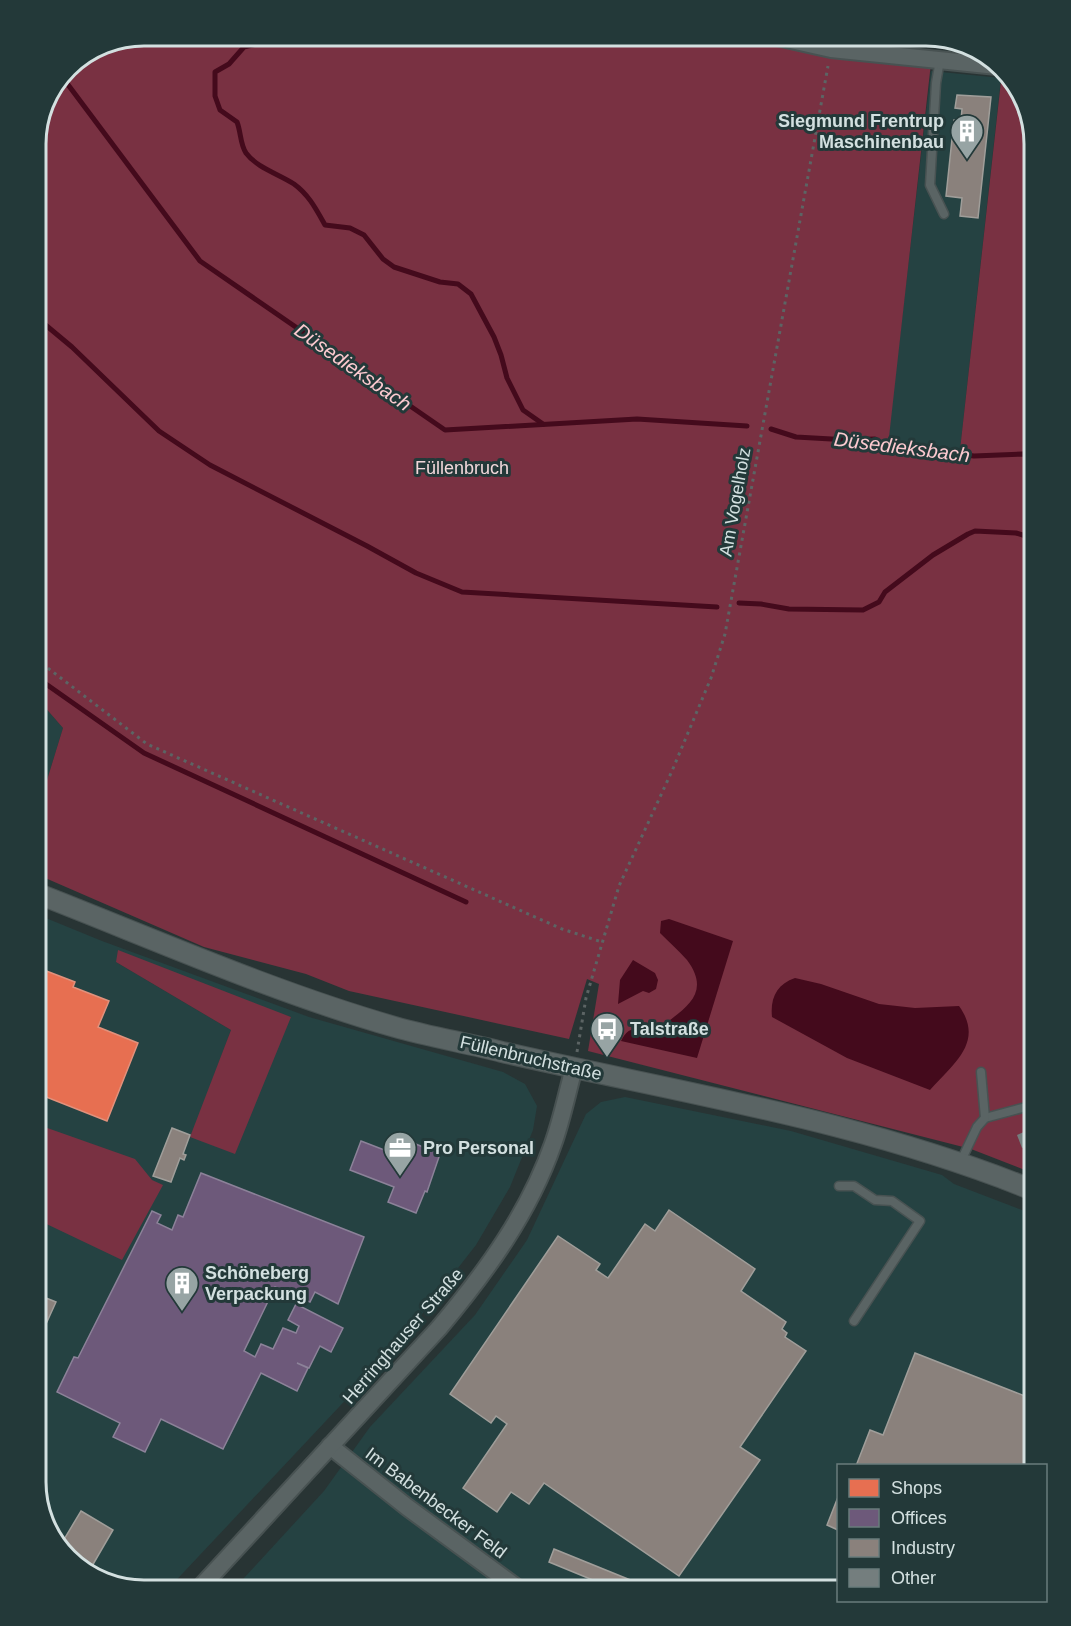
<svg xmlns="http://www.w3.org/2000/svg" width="1071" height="1626" viewBox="0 0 1071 1626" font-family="Arial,sans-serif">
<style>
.built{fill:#254242;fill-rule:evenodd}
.green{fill:#793142}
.water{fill:#440a1c}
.shops{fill:#e76f51;stroke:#e1917c;stroke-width:1.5}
.offices{fill:#6d597a;stroke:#8c8299;stroke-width:1.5}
.industry{fill:#8a817c;stroke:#a09e9a;stroke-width:1.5}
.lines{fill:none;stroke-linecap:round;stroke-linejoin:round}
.stream{stroke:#440a1c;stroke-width:5}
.building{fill:#747e7e}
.service-casing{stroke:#485252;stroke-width:11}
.minor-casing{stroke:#485252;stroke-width:20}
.tertiary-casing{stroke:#485252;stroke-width:22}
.path{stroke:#5c6464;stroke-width:3;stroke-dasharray:3 4.5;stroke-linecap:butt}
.service{stroke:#5a6464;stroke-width:8}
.minor{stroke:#5a6464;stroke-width:16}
.tertiary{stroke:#5a6464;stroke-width:20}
.labels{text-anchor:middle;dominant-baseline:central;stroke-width:6;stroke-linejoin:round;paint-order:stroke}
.poi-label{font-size:18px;font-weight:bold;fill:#d3e0e0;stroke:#233939;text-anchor:start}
.park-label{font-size:18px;fill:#f1d7da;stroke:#233939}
.street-label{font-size:18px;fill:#d3e0e0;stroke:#233939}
.water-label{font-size:20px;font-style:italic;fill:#fdcad0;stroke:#233939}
.rim{fill:none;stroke:#d3e0e0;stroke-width:3}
</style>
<rect width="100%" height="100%" fill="#283434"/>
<g class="built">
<path d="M 931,71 L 1001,78 L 960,450 L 887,446 Z"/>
<path d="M 36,697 L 63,728 L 36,816 Z"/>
<path d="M 36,914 L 102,941 L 309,1017 L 503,1072 L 525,1084 L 537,1106 L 533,1130 L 510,1187 L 476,1245 L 401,1341 L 167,1590 L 138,1590 L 84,1572 L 50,1536 L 36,1482 ZM 116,962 L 291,1017 L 191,1137 L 231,1030 Z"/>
<path d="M 625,1097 L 791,1131 L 942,1175 L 954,1184 L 1035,1215 L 1035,1465 L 838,1466 L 838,1590 L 233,1590 L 324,1491 L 370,1427 L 475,1315 L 527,1240 L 586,1114 L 601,1102 Z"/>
</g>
<g class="green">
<path d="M 144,36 L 753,36 L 829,52 L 931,63 L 888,446 L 960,450 L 1002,72 L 1021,90 L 1035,144 L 1035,1174 L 971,1149 L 588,1051 L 599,984 L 587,979 L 569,1039 L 349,991 L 306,974 L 204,947 L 36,874 L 36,816 L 63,728 L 36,697 L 36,138 L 68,67 L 103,44 Z"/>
<path d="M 118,950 L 291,1017 L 235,1154 L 190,1137 L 231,1030 L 116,962 Z"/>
<path d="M 36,1124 L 135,1159 L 152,1180 L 163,1185 L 122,1260 L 36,1219 Z"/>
</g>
<g class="water">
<path d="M 669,919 L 733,941 L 697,1058 L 621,1041 C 629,1023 641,1030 657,1030 C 683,1009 713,995 687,960 C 679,951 669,942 660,933 L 661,921 Z"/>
<path d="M 633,960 L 655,973 L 658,980 L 656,989 L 649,993 L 643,991 L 618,1004 L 620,980 Z"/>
<path d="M 795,978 L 821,984 L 879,1004 L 915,1008 L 959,1006 C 985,1042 953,1064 930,1090 L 847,1058 L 772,1017 C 770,998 777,984 795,978 Z"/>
</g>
<path class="shops" d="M 36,967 L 75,982 L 73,987 L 109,1001 L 98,1027 L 138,1043 L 107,1121 L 36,1093 Z"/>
<g class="offices">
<path d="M 361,1141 L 405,1158 L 411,1142 L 440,1154 L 427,1192 L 425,1191 L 416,1213 L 388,1202 L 394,1187 L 350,1170 Z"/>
<path d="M 201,1173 L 364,1237 L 338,1304 L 315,1292 L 310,1302 L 275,1287 L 244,1351 L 255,1357 L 261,1344 L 273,1349 L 283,1328 L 296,1333 L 299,1326 L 288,1320 L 296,1304 L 343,1328 L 331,1352 L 320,1346 L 309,1368 L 297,1363 L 308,1368 L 297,1391 L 261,1373 L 223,1449 L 161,1419 L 145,1452 L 113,1437 L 120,1423 L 57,1392 L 74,1357 L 78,1358 L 152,1211 L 161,1215 L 157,1223 L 172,1230 L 178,1215 L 183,1217 Z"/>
</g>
<g class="industry">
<path d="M 957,95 L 991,97 L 978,218 L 960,216 L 962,198 L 946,196 L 954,120 L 961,120 L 962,109 L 955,108 Z"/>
<path d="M 172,1128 L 190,1135 L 183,1154 L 186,1155 L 184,1160 L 180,1158 L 171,1182 L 153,1176 Z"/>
<path d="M 669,1210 L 755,1269 L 741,1291 L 786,1322 L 782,1329 L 787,1333 L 785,1337 L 806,1351 L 740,1447 L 760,1460 L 679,1576 L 544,1483 L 529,1504 L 511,1492 L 497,1512 L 463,1488 L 507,1424 L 496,1416 L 491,1423 L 450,1394 L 558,1236 L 600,1264 L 596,1270 L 608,1278 L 645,1224 L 655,1231 Z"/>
<path d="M 36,1294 L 56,1302 L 36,1346 Z"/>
<path d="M 915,1353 L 1035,1400 L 1035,1466 L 856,1466 L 870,1430 L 883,1435 Z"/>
<path d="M 838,1497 L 838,1530 L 827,1525 Z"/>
<path d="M 81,1511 L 113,1530 L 88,1573 L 60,1546 Z"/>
<path d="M 554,1549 L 650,1588 L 649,1590 L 617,1590 L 549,1562 Z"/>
</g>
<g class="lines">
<g class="stream">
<path d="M 267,36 L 257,44 L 244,47 L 229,64 L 215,72 L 215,96 L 220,110 L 237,122 C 241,132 240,144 246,153 C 257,168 279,174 294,184 C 309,195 316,209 325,225 L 350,228 L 364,235 L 383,259 L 394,267 L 440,282 L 458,284 L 471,294 L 494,337 L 501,355 L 507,378 L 523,410 L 543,424"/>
<path d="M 63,78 L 200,261 L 445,430 L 637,419 L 747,426"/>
<path d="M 36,317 L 72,347 L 159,431 L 210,465 L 367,546 L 416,573 L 462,592 L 717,607"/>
<path d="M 771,429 L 796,437 L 849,440 L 875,439 L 882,445 L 974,456 L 1022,454 L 1035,456"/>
<path d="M 739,603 L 761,604 L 789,609 L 863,610 L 879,602 L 885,592 L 933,555 L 968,534 L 975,531 L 1016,533 L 1035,539"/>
<path d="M 36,677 L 144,753 L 466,902"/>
</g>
</g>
<path class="building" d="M 1035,1127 L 1035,1143 L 1022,1148 L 1017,1135 Z"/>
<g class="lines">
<defs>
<g id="service">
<path d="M 940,60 L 936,83 L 930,185 L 944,214"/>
<path d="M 985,1118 L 1026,1107"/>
<path d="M 960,1163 L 977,1127 L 985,1118 L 981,1072"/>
<path d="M 839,1186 L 854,1186 L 875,1200 L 892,1201 L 920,1221 L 854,1321"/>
</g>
<g id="minor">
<path d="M 773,36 L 831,49 L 997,66"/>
<path d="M 330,1446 L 407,1507 L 520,1590"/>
<path d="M 198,1590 L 439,1328 C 486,1272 529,1213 553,1144 C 562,1119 567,1093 574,1068"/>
</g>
<path id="tertiary" d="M 36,893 C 154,939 273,992 395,1027 C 430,1037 467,1043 502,1052 C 681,1093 864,1121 1035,1191"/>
</defs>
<use href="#service" class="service-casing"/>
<use href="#minor" class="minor-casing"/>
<use href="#tertiary" class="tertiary-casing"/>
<g class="path">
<path d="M 36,659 L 147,744 L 562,929 L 602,942"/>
<path d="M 577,1052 L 586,998 L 619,886 L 672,771 L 711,678 L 725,634 L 828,66"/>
</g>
<use href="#service" class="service"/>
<use href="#minor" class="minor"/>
<use href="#tertiary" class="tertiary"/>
</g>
<defs>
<symbol id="building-pin" viewBox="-11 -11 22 30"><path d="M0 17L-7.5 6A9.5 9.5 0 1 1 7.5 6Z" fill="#97a4a4" stroke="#233939"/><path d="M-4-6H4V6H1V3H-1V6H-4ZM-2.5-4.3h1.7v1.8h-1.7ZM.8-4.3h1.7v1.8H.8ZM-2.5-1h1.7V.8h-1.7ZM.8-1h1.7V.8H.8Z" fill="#fff"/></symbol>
<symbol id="bus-pin" viewBox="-11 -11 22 30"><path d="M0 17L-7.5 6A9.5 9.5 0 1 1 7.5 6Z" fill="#97a4a4" stroke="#233939"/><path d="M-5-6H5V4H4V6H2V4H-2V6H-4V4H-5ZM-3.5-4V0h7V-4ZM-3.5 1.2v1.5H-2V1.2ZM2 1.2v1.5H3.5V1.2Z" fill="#fff"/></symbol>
<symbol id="office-pin" viewBox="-11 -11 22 30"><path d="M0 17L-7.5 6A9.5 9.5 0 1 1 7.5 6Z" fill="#97a4a4" stroke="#233939"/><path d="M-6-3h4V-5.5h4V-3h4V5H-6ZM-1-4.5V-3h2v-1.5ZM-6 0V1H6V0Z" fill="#fff"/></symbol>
</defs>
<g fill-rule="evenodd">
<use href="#building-pin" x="948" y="112" width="38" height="52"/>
<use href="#bus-pin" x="588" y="1010" width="38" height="52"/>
<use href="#office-pin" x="381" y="1129" width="38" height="52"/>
<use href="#building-pin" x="163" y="1264" width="38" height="52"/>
</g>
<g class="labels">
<g class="poi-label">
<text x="944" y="121" text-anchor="end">Siegmund Frentrup<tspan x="944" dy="21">Maschinenbau</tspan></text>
<text x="630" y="1029">Talstraße</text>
<text x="423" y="1148">Pro Personal</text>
<text x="205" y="1273">Schöneberg<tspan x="205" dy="21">Verpackung</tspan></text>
</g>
<g class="park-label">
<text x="462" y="468">Füllenbruch</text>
</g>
<g class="street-label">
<text transform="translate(735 502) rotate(-80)">Am Vogelholz</text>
<text transform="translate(531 1058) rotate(13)">Füllenbruchstraße</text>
<text transform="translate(403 1336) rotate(-49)">Herringhauser Straße</text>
<text transform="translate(436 1503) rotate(37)">Im Babenbecker Feld</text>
</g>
<g class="water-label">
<text transform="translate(353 367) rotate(35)">Düsedieksbach</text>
<text transform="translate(902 447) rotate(7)">Düsedieksbach</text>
</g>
</g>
<path d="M0 0H1071V1626H0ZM144 46H926A98 98 0 0 1 1024 144V1482A98 98 0 0 1 926 1580H144A98 98 0 0 1 46 1482V144A98 98 0 0 1 144 46Z" fill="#233939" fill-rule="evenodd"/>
<path class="rim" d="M144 46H926A98 98 0 0 1 1024 144V1482A98 98 0 0 1 926 1580H144A98 98 0 0 1 46 1482V144A98 98 0 0 1 144 46Z"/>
<rect x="837" y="1464" width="210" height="138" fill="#233939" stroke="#697c7c" stroke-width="1.5"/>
<rect x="849" y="1479" width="30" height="18" fill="#e76f51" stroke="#697c7c" stroke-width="1.5"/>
<text x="891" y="1494" font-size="18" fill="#d3e0e0">Shops</text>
<rect x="849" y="1509" width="30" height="18" fill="#6d597a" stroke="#697c7c" stroke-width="1.5"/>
<text x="891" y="1524" font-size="18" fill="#d3e0e0">Offices</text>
<rect x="849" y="1539" width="30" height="18" fill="#8a817c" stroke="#697c7c" stroke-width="1.5"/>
<text x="891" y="1554" font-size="18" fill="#d3e0e0">Industry</text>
<rect x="849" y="1569" width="30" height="18" fill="#747e7e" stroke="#697c7c" stroke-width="1.5"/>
<text x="891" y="1584" font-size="18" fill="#d3e0e0">Other</text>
</svg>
